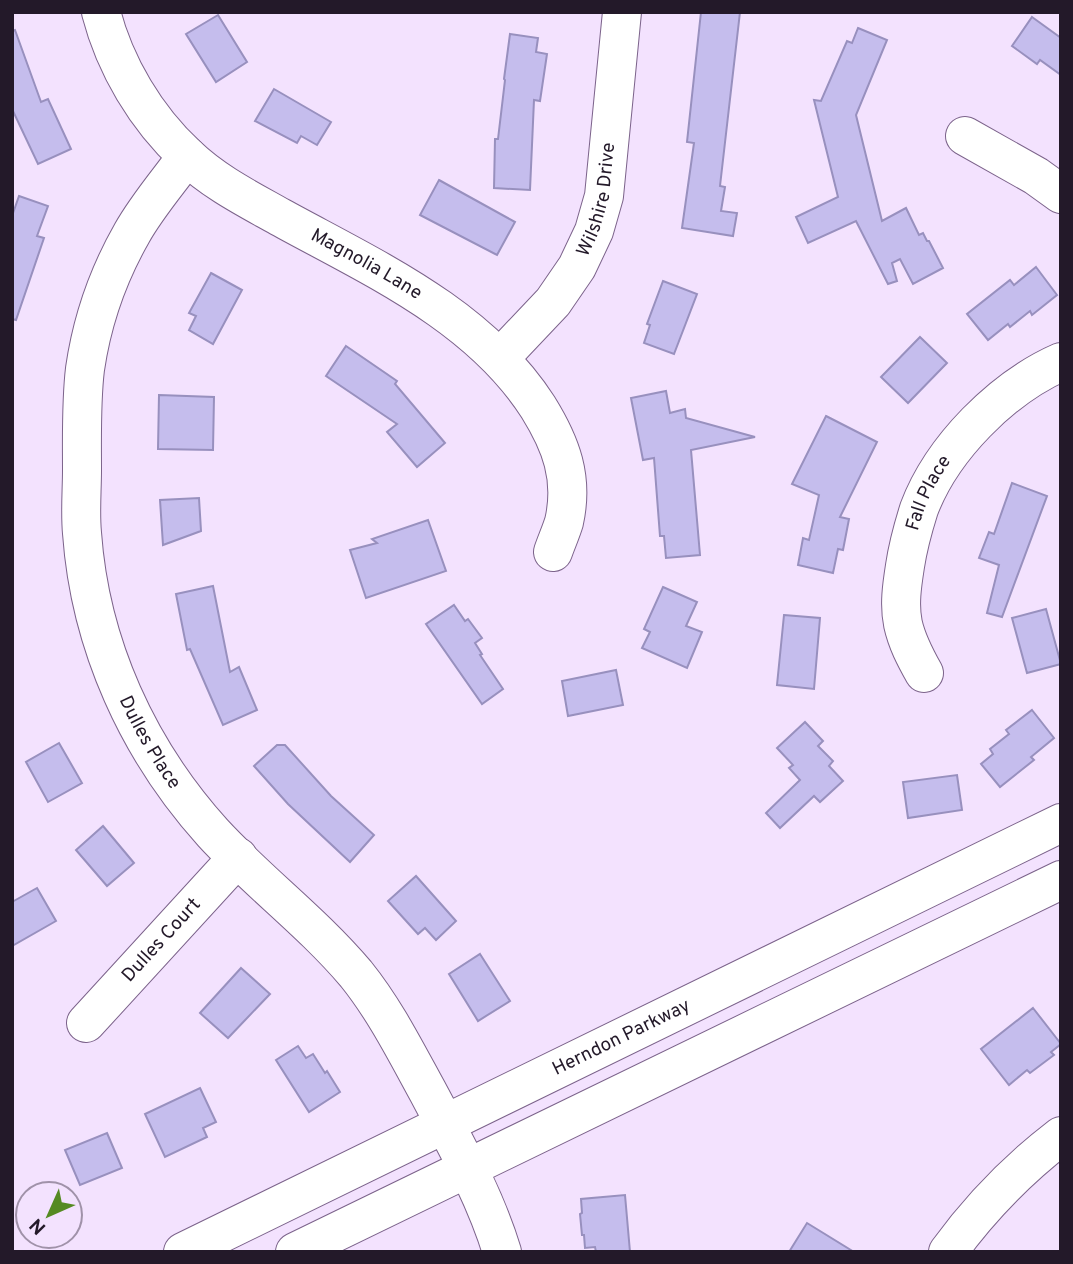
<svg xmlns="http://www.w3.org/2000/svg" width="1073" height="1264" viewBox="0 0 1073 1264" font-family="Overpass,sans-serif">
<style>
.building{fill:#c5bded;stroke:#9890be;stroke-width:2}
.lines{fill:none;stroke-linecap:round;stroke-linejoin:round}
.minor-casing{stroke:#7c638b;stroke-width:40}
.major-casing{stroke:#7c638b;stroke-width:40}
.minor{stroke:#fff;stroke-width:38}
.major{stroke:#fff;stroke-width:38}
.labels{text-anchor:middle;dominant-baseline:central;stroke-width:7;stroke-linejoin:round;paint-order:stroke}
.street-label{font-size:19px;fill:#231929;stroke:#f3e2fe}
</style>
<rect width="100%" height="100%" fill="#f3e2fe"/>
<g class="building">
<path d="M 701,12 L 740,12 L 720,186 L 725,187 L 721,211 L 737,213 L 733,236 L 682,228 L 694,143 L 687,142 Z"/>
<path d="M 218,15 L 247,62 L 216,82 L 186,34 Z"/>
<path d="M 1032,17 L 1061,38 L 1061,75 L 1040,60 L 1037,64 L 1012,46 Z"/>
<path d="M 858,28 L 887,40 L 856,115 L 882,221 L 906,208 L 919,235 L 923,233 L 927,241 L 929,241 L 943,268 L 913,284 L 900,259 L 892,263 L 897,281 L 888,284 L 856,221 L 808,243 L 796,217 L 838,197 L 814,100 L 821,101 L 847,41 L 852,43 Z"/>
<path d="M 15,30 L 41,102 L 48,99 L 71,149 L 38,164 L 12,109 L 12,31 Z"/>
<path d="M 510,34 L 538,38 L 536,52 L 547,54 L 540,101 L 534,100 L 530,190 L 494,188 L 495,139 L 498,139 L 505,80 L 504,79 Z"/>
<path d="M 274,89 L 331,122 L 317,145 L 301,136 L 297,143 L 255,121 Z"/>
<path d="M 439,180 L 515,222 L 497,255 L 420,215 Z"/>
<path d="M 19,196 L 48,206 L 37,236 L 44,238 L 16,320 L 12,319 L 12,216 Z"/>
<path d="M 1036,267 L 1057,295 L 1032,315 L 1030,311 L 1010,327 L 1008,324 L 988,340 L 967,314 L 1010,280 L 1014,285 Z"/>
<path d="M 211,273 L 242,290 L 213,344 L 189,330 L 196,316 L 189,313 Z"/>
<path d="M 663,281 L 697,294 L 674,354 L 644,343 L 650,325 L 647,324 Z"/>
<path d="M 920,337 L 947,363 L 908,403 L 881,377 Z"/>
<path d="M 346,346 L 397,381 L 395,384 L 445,443 L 417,467 L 387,432 L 397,424 L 326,376 Z"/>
<path d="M 666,391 L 670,413 L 685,409 L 686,418 L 755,437 L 691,450 L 700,555 L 666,558 L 664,536 L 660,536 L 654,458 L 643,460 L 631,398 Z"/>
<path d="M 159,395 L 214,397 L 213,450 L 158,449 Z"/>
<path d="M 826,416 L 877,442 L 840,517 L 849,519 L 843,550 L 838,549 L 833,573 L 798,565 L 803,538 L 809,540 L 819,495 L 792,484 Z"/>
<path d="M 1012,483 L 1047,496 L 1002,617 L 987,613 L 999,565 L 979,558 L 989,532 L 994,534 Z"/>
<path d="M 199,498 L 201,531 L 163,545 L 160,500 Z"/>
<path d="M 428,520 L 446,571 L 366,598 L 350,550 L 377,543 L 372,539 Z"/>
<path d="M 213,586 L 230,672 L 239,667 L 257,710 L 223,725 L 190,649 L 187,650 L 176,594 Z"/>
<path d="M 663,587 L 697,602 L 686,626 L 702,632 L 687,668 L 642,648 L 650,632 L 644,629 Z"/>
<path d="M 454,605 L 465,621 L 468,619 L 482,638 L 475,643 L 482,654 L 480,655 L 503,689 L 482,704 L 426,624 Z"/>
<path d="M 1046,609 L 1061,664 L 1027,673 L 1012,618 Z"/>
<path d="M 784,615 L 820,618 L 814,689 L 777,685 Z"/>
<path d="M 616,670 L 623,705 L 568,716 L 562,681 Z"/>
<path d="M 1032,710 L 1054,738 L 1031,757 L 1034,760 L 1000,787 L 981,764 L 993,754 L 990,749 L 1009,734 L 1006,730 Z"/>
<path d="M 805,722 L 823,741 L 818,746 L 833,761 L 829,766 L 843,781 L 820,802 L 814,796 L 780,828 L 766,813 L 800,780 L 789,768 L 793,765 L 777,748 Z"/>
<path d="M 59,743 L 82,783 L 48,802 L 26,762 Z"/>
<path d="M 277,745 L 285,745 L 331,796 L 374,835 L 350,862 L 288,804 L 254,766 Z"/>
<path d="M 957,775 L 962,810 L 908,818 L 903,782 Z"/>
<path d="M 103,826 L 134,863 L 107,886 L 76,850 Z"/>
<path d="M 416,876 L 456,921 L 436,940 L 425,928 L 418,934 L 388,901 Z"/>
<path d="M 37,888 L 56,921 L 12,946 L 12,902 Z"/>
<path d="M 480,954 L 510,1001 L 478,1021 L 449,974 Z"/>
<path d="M 241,968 L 270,994 L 228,1038 L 200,1013 Z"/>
<path d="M 1033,1008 L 1061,1044 L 1051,1052 L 1054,1055 L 1030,1073 L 1027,1070 L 1009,1085 L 981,1049 Z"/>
<path d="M 298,1046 L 306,1058 L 313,1054 L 325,1073 L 327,1071 L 340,1092 L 309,1112 L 276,1060 Z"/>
<path d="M 200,1088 L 216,1122 L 203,1128 L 207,1137 L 165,1157 L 145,1114 Z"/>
<path d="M 107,1133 L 122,1168 L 80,1185 L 65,1150 Z"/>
<path d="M 625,1195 L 630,1252 L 596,1252 L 595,1247 L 585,1248 L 584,1235 L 582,1235 L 580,1214 L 582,1213 L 581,1199 Z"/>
<path d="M 807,1223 L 854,1252 L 789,1252 Z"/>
</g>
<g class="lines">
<defs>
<g id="minor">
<path id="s1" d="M 101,12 C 115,66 146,118 187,156 C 214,182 248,199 280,217 C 373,268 479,315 538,407 C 561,444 574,478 564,522 C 561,532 556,543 553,552"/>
<path d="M 965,136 L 1036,176 L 1061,194"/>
<path id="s2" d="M 187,156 C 169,181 147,206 132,233 C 108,275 92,321 85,369 C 81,402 82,436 82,470 C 82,491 80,512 82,533 C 90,645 138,750 213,833 C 258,882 312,922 356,974 C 385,1010 406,1052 428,1092 C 455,1143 485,1196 502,1252"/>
<path id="s3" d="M 500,358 L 553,302 L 577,267 L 594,231 L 604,196 L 622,12"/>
<path id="s4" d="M 924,673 C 915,657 907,642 903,624 C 899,605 902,585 905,566 C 908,546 913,528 919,509 C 942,448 1002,388 1061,362"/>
<path id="s5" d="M 86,1023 L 238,857"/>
<path d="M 948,1252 C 980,1208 1018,1169 1061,1136"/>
</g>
<g id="major">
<path id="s6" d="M 183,1252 L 1061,823"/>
<path d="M 295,1252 L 1061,880"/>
</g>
</defs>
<use href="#minor" class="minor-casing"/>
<use href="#major" class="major-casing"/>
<use href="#minor" class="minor"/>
<use href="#major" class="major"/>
</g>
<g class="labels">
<g class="street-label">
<text stroke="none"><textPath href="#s3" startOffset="191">Wilshire Drive</textPath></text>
<text stroke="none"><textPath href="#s1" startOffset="380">Magnolia Lane</textPath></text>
<text stroke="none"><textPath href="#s4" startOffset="189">Fall Place</textPath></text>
<text stroke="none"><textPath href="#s2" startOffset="626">Dulles Place</textPath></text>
<text stroke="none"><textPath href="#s5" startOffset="112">Dulles Court</textPath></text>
<text stroke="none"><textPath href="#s6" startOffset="488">Herndon Parkway</textPath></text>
</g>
</g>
<rect width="1073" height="1264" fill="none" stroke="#231929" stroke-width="28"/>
<g transform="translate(49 1215) rotate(225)"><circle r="33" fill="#f3e2fe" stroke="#a092a9" stroke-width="2"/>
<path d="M0-5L12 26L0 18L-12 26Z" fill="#558a22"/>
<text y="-10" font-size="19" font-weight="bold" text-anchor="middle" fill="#231929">N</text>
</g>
</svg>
